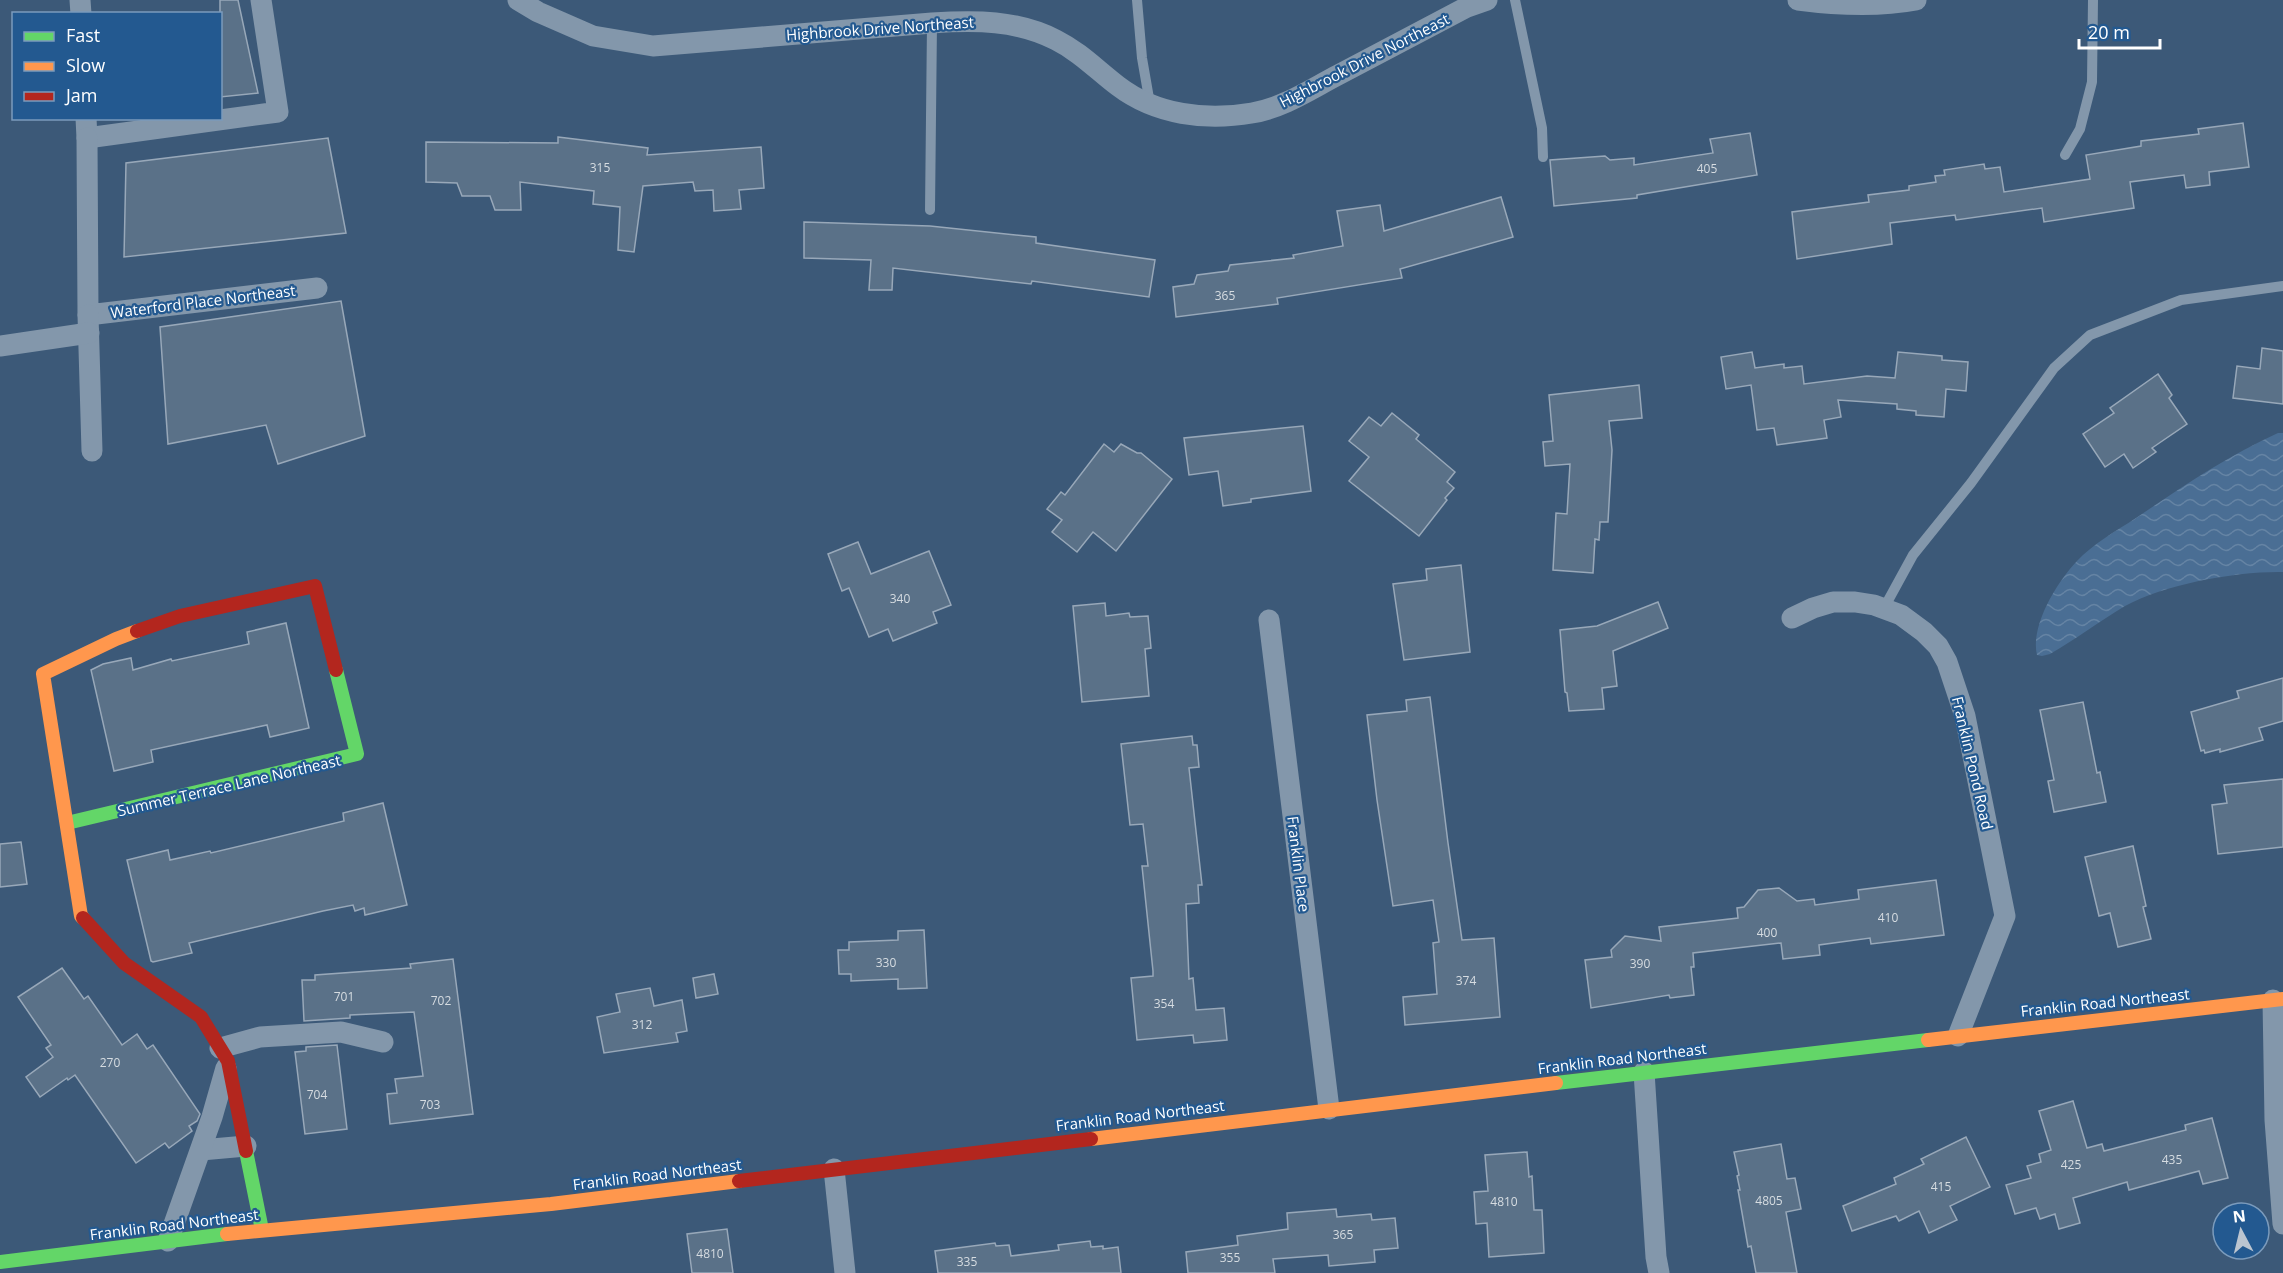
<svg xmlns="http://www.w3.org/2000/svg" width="2283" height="1273" viewBox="0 0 2283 1273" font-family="'Open Sans',sans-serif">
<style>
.water{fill:url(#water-waves)}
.building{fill:#5a7188;stroke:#98a8b9;stroke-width:1.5}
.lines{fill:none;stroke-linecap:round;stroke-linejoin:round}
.lane{stroke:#8397ab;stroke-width:10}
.street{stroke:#8397ab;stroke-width:21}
.fast{stroke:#63d668;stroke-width:14}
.slow{stroke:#ff974d;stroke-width:14}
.jam{stroke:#b3261e;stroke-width:14}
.labels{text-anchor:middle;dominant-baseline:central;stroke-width:4.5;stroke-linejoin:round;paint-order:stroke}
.number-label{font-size:12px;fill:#d6dce1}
.street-label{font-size:15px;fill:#fff;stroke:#235990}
</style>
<defs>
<pattern id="water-waves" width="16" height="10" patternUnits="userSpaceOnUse" patternTransform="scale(1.5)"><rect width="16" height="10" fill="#4a6e94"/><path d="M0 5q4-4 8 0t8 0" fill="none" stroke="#6584a4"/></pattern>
</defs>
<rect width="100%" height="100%" fill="#3c5978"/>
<path class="water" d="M 2278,433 L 2283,433 L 2283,572 C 2237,571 2165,584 2125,606 C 2100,621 2076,639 2050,654 L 2042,656 L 2037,655 C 2030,626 2057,582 2077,561 C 2093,544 2116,531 2136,518 C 2182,487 2227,456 2278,433 Z"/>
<g class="building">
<path d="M 220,0 L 238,0 L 258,93 L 220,97 Z"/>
<path d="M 2243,123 L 2249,167 L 2209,172 L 2210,185 L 2186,188 L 2184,175 L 2130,182 L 2134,208 L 2044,222 L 2042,208 L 1956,220 L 1955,215 L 1890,223 L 1892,244 L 1797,259 L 1792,212 L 1869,202 L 1868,195 L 1909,190 L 1909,186 L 1936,182 L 1935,176 L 1945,175 L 1944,170 L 1984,164 L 1985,169 L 2000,167 L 2004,192 L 2090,179 L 2086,155 L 2141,146 L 2141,141 L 2199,134 L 2198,129 Z"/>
<path d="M 1750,133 L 1757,175 L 1637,195 L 1637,198 L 1554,206 L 1550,160 L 1605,156 L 1610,160 L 1634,158 L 1634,165 L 1713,153 L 1710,139 Z"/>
<path d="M 558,137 L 648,148 L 647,155 L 761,147 L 764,188 L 739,190 L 741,209 L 714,211 L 713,190 L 695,191 L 693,182 L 643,186 L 634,252 L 618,250 L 620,207 L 593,204 L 594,191 L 520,182 L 521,210 L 495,210 L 490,196 L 462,196 L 457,183 L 426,182 L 426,142 L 558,143 Z"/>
<path d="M 328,138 L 346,233 L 124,257 L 126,163 Z"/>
<path d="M 1501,197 L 1513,237 L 1400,269 L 1402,278 L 1277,298 L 1278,304 L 1176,317 L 1173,287 L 1194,284 L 1197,275 L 1228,271 L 1230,265 L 1294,258 L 1293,255 L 1343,246 L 1337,211 L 1380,205 L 1384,231 Z"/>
<path d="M 804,222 L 930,226 L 1036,237 L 1036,243 L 1155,260 L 1149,297 L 1032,281 L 1031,284 L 893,268 L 892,290 L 869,290 L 871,260 L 804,258 Z"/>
<path d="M 341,301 L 365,436 L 278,464 L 266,425 L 168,444 L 160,327 Z"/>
<path d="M 2262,348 L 2283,351 L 2283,404 L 2233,398 L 2237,366 L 2260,369 Z"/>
<path d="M 1752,352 L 1755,368 L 1784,364 L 1784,368 L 1802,366 L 1804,384 L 1867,376 L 1895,378 L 1898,352 L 1942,356 L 1942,360 L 1968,362 L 1966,391 L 1946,389 L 1944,417 L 1916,415 L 1916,411 L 1897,409 L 1897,404 L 1838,400 L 1841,417 L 1824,420 L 1827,438 L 1777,445 L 1774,428 L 1757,430 L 1751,385 L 1726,389 L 1721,357 Z"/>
<path d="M 2158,374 L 2172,395 L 2169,398 L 2187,424 L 2152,448 L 2156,452 L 2133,468 L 2124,454 L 2105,467 L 2083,434 L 2114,413 L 2110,408 Z"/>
<path d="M 1639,385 L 1642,418 L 1609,421 L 1612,450 L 1608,522 L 1600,522 L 1599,540 L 1595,539 L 1593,573 L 1553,570 L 1556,513 L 1567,514 L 1570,464 L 1545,466 L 1543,442 L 1553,441 L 1549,395 Z"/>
<path d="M 1392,413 L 1419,435 L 1416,439 L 1455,472 L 1447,482 L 1454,488 L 1445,498 L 1447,500 L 1419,536 L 1349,481 L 1369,457 L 1349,441 L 1369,417 L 1381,426 Z"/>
<path d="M 1303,426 L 1311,491 L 1251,499 L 1251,502 L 1223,506 L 1218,471 L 1189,475 L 1184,438 Z"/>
<path d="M 1104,444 L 1114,452 L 1121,444 L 1137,453 L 1141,453 L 1172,479 L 1116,551 L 1093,532 L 1077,552 L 1052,532 L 1062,520 L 1047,509 L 1061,492 L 1065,495 Z"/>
<path d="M 858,542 L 871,574 L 929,551 L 951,605 L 933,612 L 937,623 L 893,641 L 888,629 L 869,637 L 849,588 L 842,591 L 828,554 Z"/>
<path d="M 1461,565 L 1470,652 L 1404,660 L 1393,584 L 1427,580 L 1426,569 Z"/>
<path d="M 1658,602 L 1668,628 L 1613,651 L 1617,686 L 1602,688 L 1604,709 L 1569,711 L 1567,693 L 1565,692 L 1560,630 L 1597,626 Z"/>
<path d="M 1105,603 L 1106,616 L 1129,613 L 1130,617 L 1148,616 L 1151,648 L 1145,649 L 1149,696 L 1082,702 L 1073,606 Z"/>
<path d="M 286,623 L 309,728 L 270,737 L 267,725 L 151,750 L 153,762 L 114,771 L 91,670 L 103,664 L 131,658 L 133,670 L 171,659 L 172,661 L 249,644 L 247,632 Z"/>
<path d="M 2283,678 L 2283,721 L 2259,728 L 2263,740 L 2220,752 L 2220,749 L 2205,753 L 2204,750 L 2201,751 L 2191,712 L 2239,698 L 2237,691 Z"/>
<path d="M 1430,697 L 1448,843 L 1462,940 L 1494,938 L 1500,1017 L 1405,1025 L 1403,997 L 1437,994 L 1433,943 L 1439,942 L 1433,900 L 1393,906 L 1377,800 L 1367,715 L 1407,711 L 1406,700 Z"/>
<path d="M 2083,702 L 2097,773 L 2100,772 L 2106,802 L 2054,812 L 2048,781 L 2054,780 L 2040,710 Z"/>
<path d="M 1192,736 L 1193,745 L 1197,745 L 1199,767 L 1189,768 L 1202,885 L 1198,885 L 1199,903 L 1186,904 L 1189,979 L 1193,978 L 1196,1010 L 1224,1008 L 1227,1040 L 1194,1043 L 1193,1035 L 1137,1040 L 1131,978 L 1153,976 L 1153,971 L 1142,866 L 1148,866 L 1143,824 L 1130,825 L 1121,744 Z"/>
<path d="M 2283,779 L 2283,847 L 2218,854 L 2212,805 L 2227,803 L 2224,785 Z"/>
<path d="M 383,803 L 407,905 L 365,915 L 364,908 L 355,911 L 353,905 L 323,911 L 189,943 L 192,953 L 153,962 L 151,961 L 127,860 L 168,850 L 170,860 L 210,851 L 211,853 L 344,821 L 343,813 Z"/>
<path d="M 21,842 L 27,884 L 0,887 L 0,844 Z"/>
<path d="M 2133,846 L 2146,906 L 2143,907 L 2151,939 L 2118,947 L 2110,913 L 2099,916 L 2085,857 Z"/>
<path d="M 1936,880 L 1944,935 L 1871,944 L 1870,938 L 1819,945 L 1820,955 L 1783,959 L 1781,943 L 1693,953 L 1694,967 L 1691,967 L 1694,995 L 1670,998 L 1669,995 L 1591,1008 L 1585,960 L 1612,957 L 1611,950 L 1625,936 L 1661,941 L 1659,927 L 1738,918 L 1737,908 L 1744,907 L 1758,890 L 1779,888 L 1797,901 L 1814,899 L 1815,905 L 1859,899 L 1858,890 Z"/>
<path d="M 924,930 L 927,988 L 898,989 L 898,979 L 851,981 L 851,974 L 839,974 L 838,950 L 849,950 L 849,942 L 898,940 L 898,931 Z"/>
<path d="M 453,959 L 473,1114 L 390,1124 L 387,1094 L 397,1093 L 395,1079 L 423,1076 L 414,1012 L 350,1015 L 350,1018 L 304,1021 L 302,980 L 315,980 L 315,975 L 411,968 L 410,964 Z"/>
<path d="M 62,968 L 84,999 L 88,996 L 122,1045 L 137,1034 L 147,1049 L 153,1045 L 200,1114 L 197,1121 L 189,1126 L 192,1131 L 169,1148 L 165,1143 L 136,1163 L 75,1075 L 68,1080 L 67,1078 L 40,1097 L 26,1077 L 53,1057 L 46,1048 L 51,1045 L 18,997 Z"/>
<path d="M 714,974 L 718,994 L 696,998 L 693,978 Z"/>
<path d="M 650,988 L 654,1006 L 682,1000 L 687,1031 L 676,1033 L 678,1042 L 604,1053 L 597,1017 L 620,1012 L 616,994 Z"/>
<path d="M 337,1045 L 347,1129 L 305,1134 L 295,1052 L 306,1051 L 306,1047 Z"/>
<path d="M 2073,1101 L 2087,1148 L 2102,1144 L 2104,1151 L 2186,1130 L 2185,1125 L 2212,1118 L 2228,1178 L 2203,1184 L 2199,1171 L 2129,1190 L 2127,1182 L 2073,1198 L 2080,1223 L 2059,1229 L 2055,1214 L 2040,1219 L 2036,1208 L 2015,1214 L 2006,1185 L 2031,1178 L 2027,1166 L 2041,1162 L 2039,1154 L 2051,1150 L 2039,1111 Z"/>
<path d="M 1966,1137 L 1990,1187 L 1950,1206 L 1957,1220 L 1929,1233 L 1919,1211 L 1899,1221 L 1896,1216 L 1852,1231 L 1843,1206 L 1896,1184 L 1894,1178 L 1924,1164 L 1921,1159 Z"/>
<path d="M 1781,1144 L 1787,1179 L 1795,1178 L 1801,1209 L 1786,1212 L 1797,1273 L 1756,1273 L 1751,1246 L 1748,1247 L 1738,1190 L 1740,1190 L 1737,1176 L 1739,1175 L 1734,1152 Z"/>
<path d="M 1527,1152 L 1529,1177 L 1532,1176 L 1534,1210 L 1542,1210 L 1544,1253 L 1489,1257 L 1487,1223 L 1476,1224 L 1474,1192 L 1488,1191 L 1485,1155 Z"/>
<path d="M 1336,1209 L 1337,1217 L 1371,1214 L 1372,1220 L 1395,1218 L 1398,1248 L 1374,1250 L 1375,1262 L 1329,1266 L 1328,1255 L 1273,1259 L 1275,1273 L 1188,1273 L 1186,1252 L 1238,1245 L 1237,1236 L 1288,1229 L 1287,1213 Z"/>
<path d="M 727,1229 L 733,1273 L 692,1273 L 687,1234 Z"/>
<path d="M 1090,1241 L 1091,1247 L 1103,1246 L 1103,1249 L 1118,1247 L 1121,1273 L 938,1273 L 935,1251 L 995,1243 L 996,1246 L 1009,1245 L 1011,1256 L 1059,1250 L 1058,1245 Z"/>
</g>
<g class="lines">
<g class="lane">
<path d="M 1137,0 L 1142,58 L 1150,104"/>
<path d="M 1515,0 L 1542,128 L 1543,157"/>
<path d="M 2065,155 L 2080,129 L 2092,82 L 2093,0"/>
<path d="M 930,210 L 932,23"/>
<path d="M 1884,608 L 1913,555 L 1971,483 L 2054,368 L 2090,335 L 2181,300 L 2283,286"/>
</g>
<g class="street">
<path d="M 80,0 L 81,14"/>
<path d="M 518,0 L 538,12 L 593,36 L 653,46 L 932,23 C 975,20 1017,20 1056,40 C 1080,52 1097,70 1118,86 C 1156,115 1206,121 1252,113 C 1283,108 1311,89 1338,75 C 1381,52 1424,30 1467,7 L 1487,0"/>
<path d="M 1798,0 C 1836,5 1879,7 1916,0"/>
<path d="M 86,118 L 87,138 L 278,112 L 261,0"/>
<path d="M 87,138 L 88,315 L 317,288"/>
<path d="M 88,315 L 92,451"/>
<path d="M 0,346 L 89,333"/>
<path d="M 1792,618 L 1813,608 L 1833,602 L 1855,602 L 1874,605 L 1901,615 L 1924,632 L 1938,646 L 1947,662 L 1965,716 L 2005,916 L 1958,1036"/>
<path d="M 1269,620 L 1329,1109"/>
<path d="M 2273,1000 L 2275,1120 L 2283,1224"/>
<path d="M 220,1048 L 260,1037 L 341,1032 L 383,1042"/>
<path d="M 1644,1072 L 1656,1257 L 1659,1273"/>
<path d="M 201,1150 L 246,1146"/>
<path d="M 834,1169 L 845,1273"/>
<path d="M 168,1241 L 212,1117 L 226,1068"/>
</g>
<g class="fast">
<path d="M 67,823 L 357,754 L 336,670"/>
<path d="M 1556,1083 L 1928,1040"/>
<path d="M 246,1151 L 262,1230"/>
<path d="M 0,1262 L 227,1234"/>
</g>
<g class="slow">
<path d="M 83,918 L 81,916 L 43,674 L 116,639 L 137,631"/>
<path d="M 1928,1040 L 2283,999"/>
<path d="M 1091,1139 L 1556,1083"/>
<path d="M 227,1234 L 551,1204 L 739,1181"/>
</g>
<g class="jam">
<path d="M 137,631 L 180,616 L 315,586 L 336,670"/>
<path d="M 83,918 L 124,963 L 201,1017 L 228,1061 L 246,1151"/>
<path d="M 739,1181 L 1091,1139"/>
</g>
</g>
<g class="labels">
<g class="number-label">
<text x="600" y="167">315</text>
<text x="1707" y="168">405</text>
<text x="1225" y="295">365</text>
<text x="900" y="598">340</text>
<text x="1888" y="917">410</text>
<text x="1767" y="932">400</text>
<text x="886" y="962">330</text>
<text x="1640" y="963">390</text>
<text x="1466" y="980">374</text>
<text x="344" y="996">701</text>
<text x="441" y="1000">702</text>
<text x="1164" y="1003">354</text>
<text x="642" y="1024">312</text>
<text x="110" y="1062">270</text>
<text x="317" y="1094">704</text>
<text x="430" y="1104">703</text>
<text x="2172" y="1159">435</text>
<text x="2071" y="1164">425</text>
<text x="1941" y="1186">415</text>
<text x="1769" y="1200">4805</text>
<text x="1504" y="1201">4810</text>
<text x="1343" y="1234">365</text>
<text x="710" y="1253">4810</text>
<text x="1230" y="1257">355</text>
<text x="967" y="1261">335</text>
</g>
<g class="street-label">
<text transform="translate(880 28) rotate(-4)">Highbrook Drive Northeast</text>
<text transform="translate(1364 60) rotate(-27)">Highbrook Drive Northeast</text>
<text transform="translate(203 301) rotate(-7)">Waterford Place Northeast</text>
<text transform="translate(1973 763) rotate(77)">Franklin Pond Road</text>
<text transform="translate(229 785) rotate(-13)">Summer Terrace Lane Northeast</text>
<text transform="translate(1299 864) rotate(83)">Franklin Place</text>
<text transform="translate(2105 1002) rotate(-6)">Franklin Road Northeast</text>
<text transform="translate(1622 1058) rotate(-7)">Franklin Road Northeast</text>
<text transform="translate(1140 1115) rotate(-7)">Franklin Road Northeast</text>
<text transform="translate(657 1174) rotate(-7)">Franklin Road Northeast</text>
<text transform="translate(174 1224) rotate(-7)">Franklin Road Northeast</text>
</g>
</g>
<rect x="12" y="12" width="210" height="108" fill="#235990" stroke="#7b9bbc" stroke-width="1.5"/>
<rect x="24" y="32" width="30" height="9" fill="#63d668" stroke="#7b9bbc" stroke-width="1.5"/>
<text x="66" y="42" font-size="18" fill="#ffffff">Fast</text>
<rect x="24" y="62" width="30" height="9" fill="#ff974d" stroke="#7b9bbc" stroke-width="1.5"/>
<text x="66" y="72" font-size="18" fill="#ffffff">Slow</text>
<rect x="24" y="92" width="30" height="9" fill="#b3261e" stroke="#7b9bbc" stroke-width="1.5"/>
<text x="66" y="102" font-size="18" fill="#ffffff">Jam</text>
<g transform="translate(2241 1231) rotate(353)"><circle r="28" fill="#235990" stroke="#7b9bbc" stroke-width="1.5"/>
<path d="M0-4.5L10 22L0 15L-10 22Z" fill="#bbc5d0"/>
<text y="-9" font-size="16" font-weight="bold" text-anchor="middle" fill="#ffffff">N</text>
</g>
<path d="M2079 39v9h81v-9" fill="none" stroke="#ffffff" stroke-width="3"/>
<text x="2088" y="39" font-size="18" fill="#ffffff" stroke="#235990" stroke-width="4.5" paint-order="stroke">20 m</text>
</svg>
